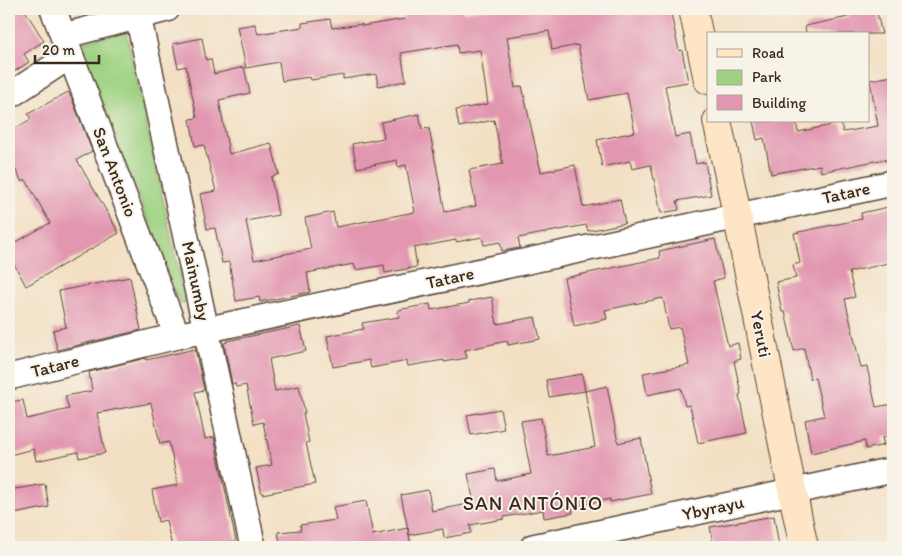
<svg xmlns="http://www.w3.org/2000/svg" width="902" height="556" viewBox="0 0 902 556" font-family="Itim,sans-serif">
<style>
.green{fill:#9ed282;stroke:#6c7e50}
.building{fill:#e297b1}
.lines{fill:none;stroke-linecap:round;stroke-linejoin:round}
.street-casing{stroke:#574537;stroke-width:28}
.secondary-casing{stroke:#574537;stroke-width:30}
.street{stroke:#fff;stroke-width:25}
.secondary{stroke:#fde5c5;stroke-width:28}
.labels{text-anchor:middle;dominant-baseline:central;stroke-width:4;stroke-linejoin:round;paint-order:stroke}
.street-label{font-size:18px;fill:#3b2a1e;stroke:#f7f3e8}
.quarter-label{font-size:20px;letter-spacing:1px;fill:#3b2a1e;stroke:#f7f3e8}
</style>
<rect width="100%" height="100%" fill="#f7f3e8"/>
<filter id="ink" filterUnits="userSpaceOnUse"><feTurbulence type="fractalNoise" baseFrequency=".02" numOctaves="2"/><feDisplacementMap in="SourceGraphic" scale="10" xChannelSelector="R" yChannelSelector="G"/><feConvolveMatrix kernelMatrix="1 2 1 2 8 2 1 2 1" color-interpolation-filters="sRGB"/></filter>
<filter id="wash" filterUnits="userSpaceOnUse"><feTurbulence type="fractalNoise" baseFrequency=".0096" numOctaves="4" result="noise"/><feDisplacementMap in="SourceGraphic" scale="20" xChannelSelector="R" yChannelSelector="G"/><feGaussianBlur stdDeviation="1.12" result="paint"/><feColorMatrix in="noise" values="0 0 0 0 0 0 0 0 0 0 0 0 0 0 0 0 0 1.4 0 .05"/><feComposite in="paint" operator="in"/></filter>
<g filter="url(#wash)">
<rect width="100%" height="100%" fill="#f3e0c4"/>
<path class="green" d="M 126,31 L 185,300 L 185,303 L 182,304 L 179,302 L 80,45 L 82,42 Z"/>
<g id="blocks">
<g class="building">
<path d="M 18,9 L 24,9 L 44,41 L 24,54 L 29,62 L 9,75 L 9,14 Z"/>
<path d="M 403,9 L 463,9 L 463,12 L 486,9 L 670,9 L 679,51 L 682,50 L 688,82 L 665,86 L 675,137 L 690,134 L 696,164 L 705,162 L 711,195 L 677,201 L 679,210 L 661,213 L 651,165 L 632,169 L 630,161 L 602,167 L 597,140 L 635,132 L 627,93 L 589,100 L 578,45 L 552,50 L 549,31 L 507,37 L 515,88 L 522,86 L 541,172 L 575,165 L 583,207 L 620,199 L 625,223 L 588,231 L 586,225 L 518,238 L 520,248 L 502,251 L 500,242 L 484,245 L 482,237 L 456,242 L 456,240 L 414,248 L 417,267 L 385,273 L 384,265 L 356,270 L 354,264 L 307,273 L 310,292 L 260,302 L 259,297 L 236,301 L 229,262 L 222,263 L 215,228 L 207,229 L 200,194 L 216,191 L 204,145 L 195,146 L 190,119 L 197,118 L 186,66 L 178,68 L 173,44 L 202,38 L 206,60 L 211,59 L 214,74 L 244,67 L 250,93 L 219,100 L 229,154 L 271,143 L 279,174 L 271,177 L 278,215 L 246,221 L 254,260 L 311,249 L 305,218 L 333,212 L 336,227 L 415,212 L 406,165 L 398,167 L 397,160 L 357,168 L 352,144 L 384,138 L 381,122 L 419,114 L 422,129 L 429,128 L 445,212 L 476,206 L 469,170 L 503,164 L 494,120 L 459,127 L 456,110 L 488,104 L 480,50 L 458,53 L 457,44 L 401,53 L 406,81 L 378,86 L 376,74 L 343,79 L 343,75 L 311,80 L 310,77 L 282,81 L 279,62 L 246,68 L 237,27 L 255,24 L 258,34 L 302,27 L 302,23 L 330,19 L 332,28 L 362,24 L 362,26 L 405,19 Z"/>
<path d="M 846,9 L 876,9 L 882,34 L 806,34 L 805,26 L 848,17 Z"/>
<path d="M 893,76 L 893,160 L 885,161 L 885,159 L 821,172 L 820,165 L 771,174 L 764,138 L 757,140 L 753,121 L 796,121 L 798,132 L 841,123 L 843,132 L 878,126 L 870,80 Z"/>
<path d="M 68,92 L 72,99 L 92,151 L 77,160 L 119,233 L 26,286 L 9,255 L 9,246 L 50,223 L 26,180 L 22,182 L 9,158 L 9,132 L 31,119 L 28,114 Z"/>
<path d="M 893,206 L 893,262 L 849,272 L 855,297 L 845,299 L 861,368 L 867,367 L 876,407 L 893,404 L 893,435 L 882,438 L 884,445 L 866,449 L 865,441 L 811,453 L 805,420 L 824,416 L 815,378 L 810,379 L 804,348 L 794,351 L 785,312 L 782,312 L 776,282 L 796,278 L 793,265 L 800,263 L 794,233 L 862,219 L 861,213 Z"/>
<path d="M 715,239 L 724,278 L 713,281 L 728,346 L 738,343 L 741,359 L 734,361 L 741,394 L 739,395 L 747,433 L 698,443 L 690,405 L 685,406 L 681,388 L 647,395 L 643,373 L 689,365 L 680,327 L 669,329 L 663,298 L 605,310 L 607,319 L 574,326 L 564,278 L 660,258 L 659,251 Z"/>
<path d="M 130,277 L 141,330 L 57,350 L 53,330 L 66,327 L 59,291 Z"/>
<path d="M 492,297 L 497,324 L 535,317 L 540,339 L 508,345 L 507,341 L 465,350 L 467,358 L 444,362 L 444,360 L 408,366 L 407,361 L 371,368 L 369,360 L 333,367 L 327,336 L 364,329 L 362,323 L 399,317 L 398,310 L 430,304 L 431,310 L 469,303 L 469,301 Z"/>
<path d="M 300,326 L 306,351 L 269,359 L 275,391 L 299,386 L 305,413 L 303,413 L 309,442 L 306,443 L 315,484 L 262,494 L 256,468 L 272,465 L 263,422 L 254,424 L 246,385 L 236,387 L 235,383 L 232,384 L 224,343 L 227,342 L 227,341 Z"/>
<path d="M 195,349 L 204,390 L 195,392 L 205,439 L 214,437 L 236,541 L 206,547 L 172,547 L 166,520 L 158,522 L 152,490 L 178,485 L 169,442 L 160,444 L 151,403 L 97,413 L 105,453 L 79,458 L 78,452 L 36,461 L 34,449 L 9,455 L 9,402 L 23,400 L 27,419 L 69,409 L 65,396 L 92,391 L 89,372 L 146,358 L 146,360 Z"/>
<path d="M 582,374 L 585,391 L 549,397 L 546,380 Z"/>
<path d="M 607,386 L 618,443 L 641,438 L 651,494 L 610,502 L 610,499 L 572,507 L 573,513 L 544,518 L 543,510 L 504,517 L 504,519 L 470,525 L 471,533 L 444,538 L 443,529 L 409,535 L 401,495 L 428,490 L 432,511 L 474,503 L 468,474 L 495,469 L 497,481 L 531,474 L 521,421 L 541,418 L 548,456 L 595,447 L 585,391 Z"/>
<path d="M 500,409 L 504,429 L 471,435 L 467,415 Z"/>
<path d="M 45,484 L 49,507 L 9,515 L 9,490 Z"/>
<path d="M 366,501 L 373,535 L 408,528 L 411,547 L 281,547 L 278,532 L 301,530 L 300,525 L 336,520 L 333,507 Z"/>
<path d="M 774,516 L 779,547 L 714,547 L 710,527 Z"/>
</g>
</g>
</g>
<g filter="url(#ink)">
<use href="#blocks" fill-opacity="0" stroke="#574537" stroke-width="1"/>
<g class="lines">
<defs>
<g id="street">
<path d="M 53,9 L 177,336"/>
<path d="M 138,16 L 253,547"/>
<path d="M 63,36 L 167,9"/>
<path d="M 9,96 L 70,56"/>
<path d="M 9,377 L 177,336 L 893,183"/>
<path d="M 533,547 L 893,470"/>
</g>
<g id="secondary">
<path d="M 693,9 L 708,80"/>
<path d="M 717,121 C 749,263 774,406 804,547"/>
</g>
</defs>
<use href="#street" class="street-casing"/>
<use href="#secondary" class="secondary-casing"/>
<use href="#street" class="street"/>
<use href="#secondary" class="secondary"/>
</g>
</g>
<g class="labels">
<g class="street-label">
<text transform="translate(115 172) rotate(69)">San Antonio</text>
<text transform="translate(846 193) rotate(-12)">Tatare</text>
<text transform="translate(450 278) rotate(-12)">Tatare</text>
<text transform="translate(196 281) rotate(78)">Mainumby</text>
<text transform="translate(761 334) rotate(79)">Yeruti</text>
<text transform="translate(55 366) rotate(-14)">Tatare</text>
<text transform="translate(713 508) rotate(-12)">Ybyrayu</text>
</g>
<g class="quarter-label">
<text x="533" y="503">SAN ANTÓNIO</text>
</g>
</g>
<rect width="902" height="556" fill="none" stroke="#f7f3e8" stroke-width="30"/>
<rect x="707" y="32" width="162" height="90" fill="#f7f3e8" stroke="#aca397"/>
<rect x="717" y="49" width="25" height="8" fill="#fde5c5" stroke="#aca397"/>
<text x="752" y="58" font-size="15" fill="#3b2a1e">Road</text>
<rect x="717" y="70" width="25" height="15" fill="#9ed282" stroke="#aca397"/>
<text x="752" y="82" font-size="15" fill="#3b2a1e">Park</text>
<rect x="717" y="95" width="25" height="15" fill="#e297b1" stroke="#aca397"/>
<text x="752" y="108" font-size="15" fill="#3b2a1e">Building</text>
<path d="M35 55v8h64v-8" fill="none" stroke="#3b2a1e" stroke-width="2.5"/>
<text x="42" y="55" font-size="15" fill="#3b2a1e" stroke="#f7f3e8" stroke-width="4" paint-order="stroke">20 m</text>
</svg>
